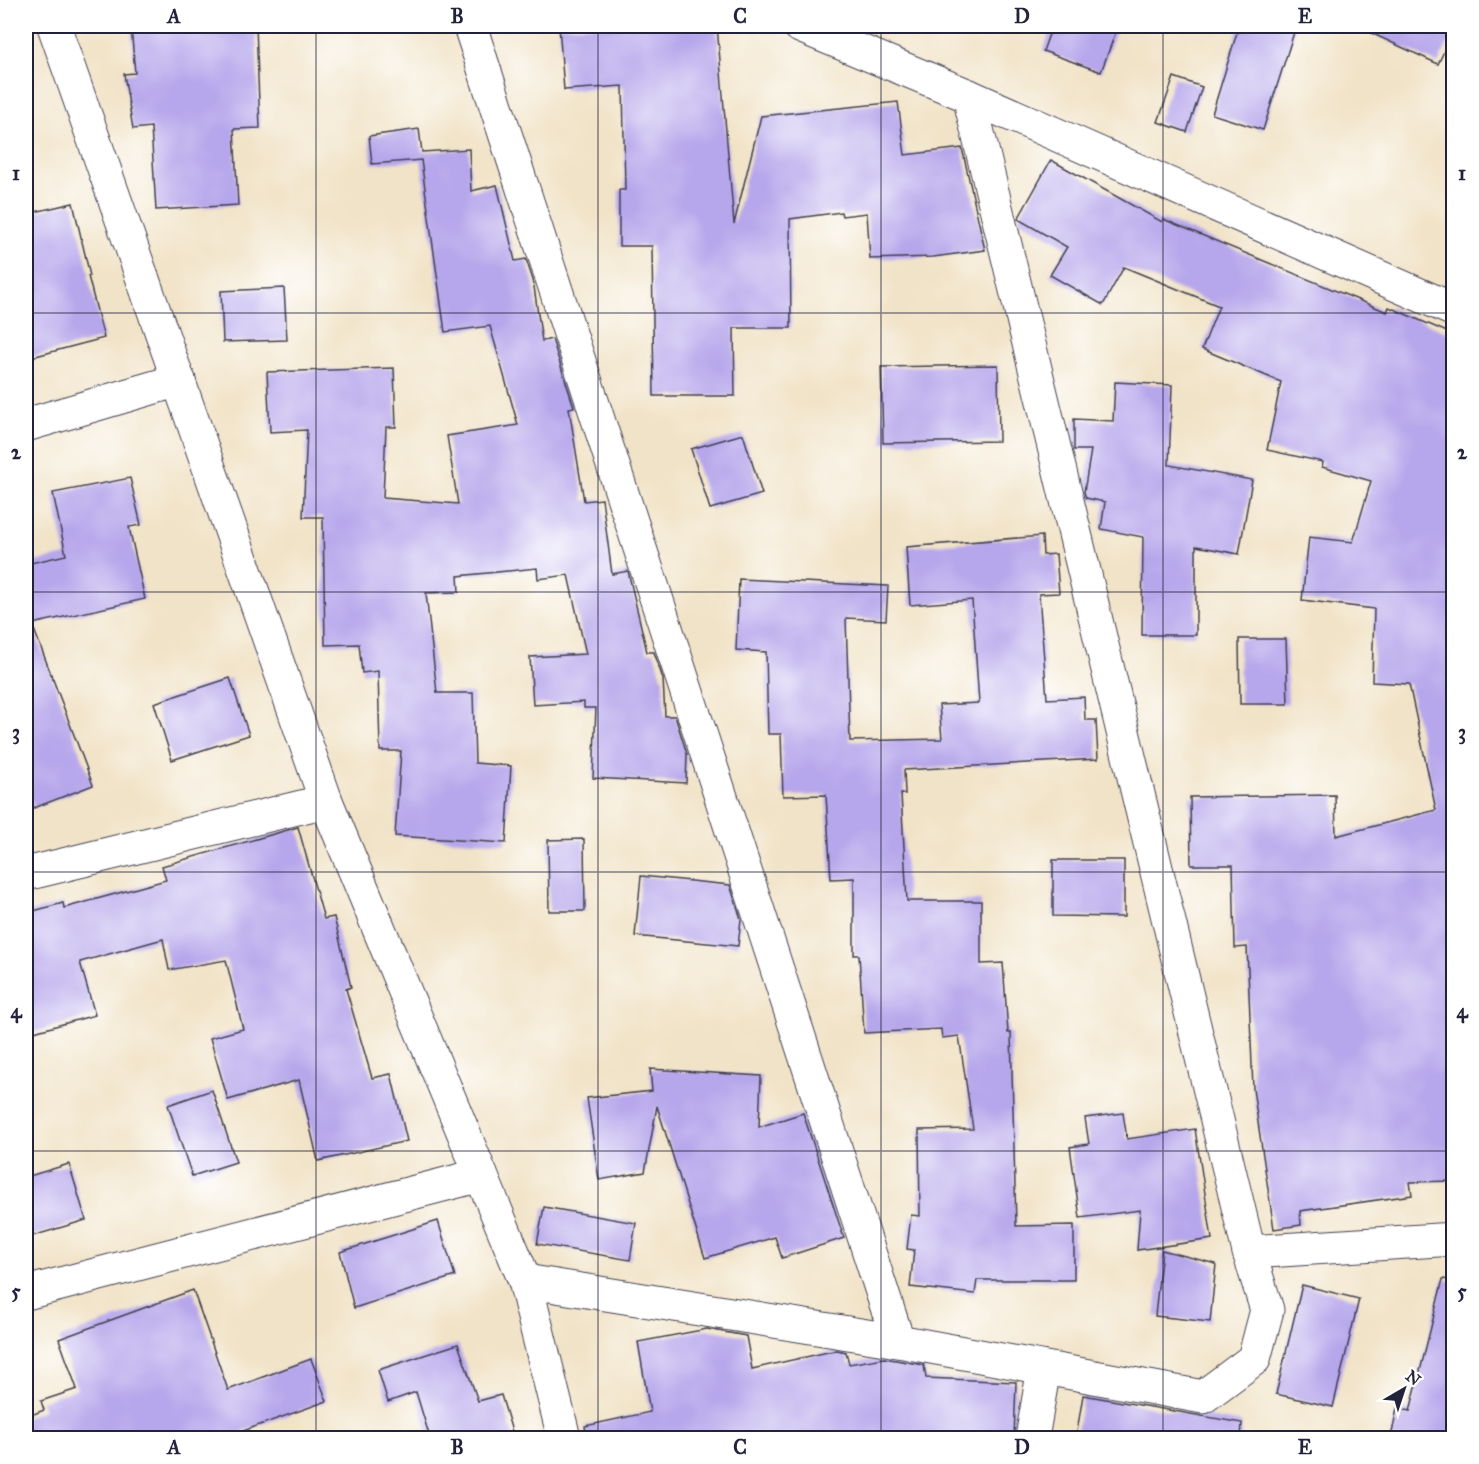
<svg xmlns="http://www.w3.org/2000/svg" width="1479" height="1464" viewBox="0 0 1479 1464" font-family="'IM FELL Great Primer',serif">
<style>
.building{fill:#b6a6eb}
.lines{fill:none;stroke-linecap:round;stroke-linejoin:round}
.minor-casing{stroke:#413f50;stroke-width:35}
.minor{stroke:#fff;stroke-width:33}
.grid{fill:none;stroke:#22223b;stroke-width:1.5;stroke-opacity:0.55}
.neatline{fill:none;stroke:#22223b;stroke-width:2}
.grid-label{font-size:20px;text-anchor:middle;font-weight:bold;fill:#22223b}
</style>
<rect width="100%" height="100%" fill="#fff"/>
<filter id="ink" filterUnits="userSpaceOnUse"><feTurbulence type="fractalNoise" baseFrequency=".0167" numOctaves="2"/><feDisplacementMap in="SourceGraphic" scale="12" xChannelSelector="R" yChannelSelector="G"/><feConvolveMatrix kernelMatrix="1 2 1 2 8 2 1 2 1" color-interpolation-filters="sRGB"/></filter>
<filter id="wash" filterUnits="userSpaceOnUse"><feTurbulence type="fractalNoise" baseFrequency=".008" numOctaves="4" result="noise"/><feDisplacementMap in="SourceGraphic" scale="24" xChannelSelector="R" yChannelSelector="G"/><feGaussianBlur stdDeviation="1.35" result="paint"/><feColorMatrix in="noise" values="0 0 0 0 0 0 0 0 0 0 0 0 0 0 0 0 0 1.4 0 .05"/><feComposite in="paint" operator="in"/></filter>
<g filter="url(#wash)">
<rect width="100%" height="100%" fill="#f1e3c7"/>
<g id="blocks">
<g class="building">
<path d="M 131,26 L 256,26 L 260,128 L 234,129 L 238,205 L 156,210 L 151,127 L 133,129 L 124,74 L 135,73 Z"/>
<path d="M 559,26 L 717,26 L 734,224 L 761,116 L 898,102 L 905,155 L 962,148 L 985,250 L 933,257 L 870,259 L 867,213 L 842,216 L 841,212 L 790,219 L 791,328 L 734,328 L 735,396 L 654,396 L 652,246 L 619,246 L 619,190 L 625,190 L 623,86 L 564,90 Z"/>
<path d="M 1052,26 L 1118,26 L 1101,72 L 1043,51 Z"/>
<path d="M 1239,26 L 1296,26 L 1263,130 L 1212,114 Z"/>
<path d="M 1356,26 L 1454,26 L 1454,30 L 1438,64 Z"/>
<path d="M 1174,77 L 1202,87 L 1187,132 L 1158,122 Z"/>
<path d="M 419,129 L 422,152 L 469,149 L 471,191 L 497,185 L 515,261 L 526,259 L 533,280 L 542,341 L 552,339 L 574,407 L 569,408 L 584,501 L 602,499 L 612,574 L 628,571 L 647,652 L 654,652 L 663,679 L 665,716 L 675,716 L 687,754 L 686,783 L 593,778 L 596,708 L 584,708 L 584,702 L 533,705 L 530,657 L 586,654 L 568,575 L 538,579 L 537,568 L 458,576 L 459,592 L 426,593 L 437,693 L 473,693 L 475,763 L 511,766 L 506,843 L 395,836 L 401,751 L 380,751 L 378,671 L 362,673 L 359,644 L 325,645 L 323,517 L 303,517 L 307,430 L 270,432 L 267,372 L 394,368 L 396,427 L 386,427 L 383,498 L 458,504 L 447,436 L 518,425 L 490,326 L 445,332 L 421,160 L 372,164 L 369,136 Z"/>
<path d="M 1051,160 L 1162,222 L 1163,219 L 1387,312 L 1389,307 L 1454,335 L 1454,587 L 1449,623 L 1454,624 L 1454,1181 L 1410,1182 L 1412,1195 L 1300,1211 L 1301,1225 L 1274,1229 L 1253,1089 L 1247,947 L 1235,948 L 1233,865 L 1191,865 L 1190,797 L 1335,795 L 1336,836 L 1436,810 L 1409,684 L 1372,682 L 1374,609 L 1302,600 L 1309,537 L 1353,542 L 1371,481 L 1322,467 L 1323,462 L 1267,450 L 1281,382 L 1202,349 L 1219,306 L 1124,267 L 1103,305 L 1050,275 L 1067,247 L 1018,219 Z"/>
<path d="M 73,203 L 90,276 L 88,276 L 104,338 L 32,357 L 26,333 L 26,214 Z"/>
<path d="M 284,288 L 287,340 L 223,342 L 221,291 Z"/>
<path d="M 998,365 L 999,441 L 883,443 L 881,367 Z"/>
<path d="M 1115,382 L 1172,385 L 1169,465 L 1252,480 L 1239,554 L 1196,546 L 1196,635 L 1142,635 L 1143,537 L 1101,529 L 1105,502 L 1086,498 L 1084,492 L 1091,450 L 1074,450 L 1074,419 L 1113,421 Z"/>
<path d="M 743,434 L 762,494 L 710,509 L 691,449 Z"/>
<path d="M 130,478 L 141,525 L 129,527 L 145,599 L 32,624 L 93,785 L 34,808 L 26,785 L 26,564 L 66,555 L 53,493 Z"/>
<path d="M 1042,536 L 1043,555 L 1056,554 L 1059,593 L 1039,594 L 1047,699 L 1084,697 L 1085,720 L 1096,720 L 1098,759 L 904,770 L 905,794 L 901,794 L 907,901 L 981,901 L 981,964 L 1003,963 L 1008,1033 L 1011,1033 L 1016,1226 L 1074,1225 L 1074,1280 L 977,1280 L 975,1294 L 910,1287 L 914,1250 L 907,1249 L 911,1215 L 920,1216 L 919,1130 L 973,1129 L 959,1036 L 942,1038 L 941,1029 L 864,1033 L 859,955 L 854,955 L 854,878 L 831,879 L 826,795 L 783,796 L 781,734 L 768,734 L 766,652 L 736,650 L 739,579 L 888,586 L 886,620 L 846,618 L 850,741 L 942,739 L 939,705 L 979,703 L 972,600 L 910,605 L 906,547 Z"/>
<path d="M 1239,639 L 1286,639 L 1288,704 L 1240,704 Z"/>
<path d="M 230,678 L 249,735 L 172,760 L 154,703 Z"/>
<path d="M 298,827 L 324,919 L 334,917 L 351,987 L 346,989 L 372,1078 L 391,1074 L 407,1141 L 318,1161 L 299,1080 L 228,1100 L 210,1038 L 243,1029 L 226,960 L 169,970 L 163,939 L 80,962 L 95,1015 L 34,1032 L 26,1002 L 26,913 L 63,903 L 64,908 L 166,880 L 162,866 Z"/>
<path d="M 584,839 L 585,911 L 549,911 L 548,840 Z"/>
<path d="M 1053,860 L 1124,860 L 1124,917 L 1053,916 Z"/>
<path d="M 641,876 L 730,885 L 741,919 L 738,946 L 635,936 Z"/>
<path d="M 650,1069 L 761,1076 L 759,1127 L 803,1113 L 844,1238 L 782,1258 L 775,1237 L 705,1258 L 657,1106 L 645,1172 L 599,1180 L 587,1098 L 652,1091 Z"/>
<path d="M 212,1090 L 236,1162 L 192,1176 L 168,1105 Z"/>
<path d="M 1123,1113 L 1127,1139 L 1195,1129 L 1212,1239 L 1137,1250 L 1140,1210 L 1080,1218 L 1070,1147 L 1089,1144 L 1085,1118 Z"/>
<path d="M 69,1164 L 86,1220 L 26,1238 L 26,1177 Z"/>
<path d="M 544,1207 L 636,1223 L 630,1260 L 537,1244 Z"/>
<path d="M 438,1221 L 455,1276 L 354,1308 L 340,1252 Z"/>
<path d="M 1162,1250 L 1216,1264 L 1210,1322 L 1155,1316 Z"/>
<path d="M 1443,1279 L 1454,1281 L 1454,1438 L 1391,1438 L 1397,1408 L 1410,1411 Z"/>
<path d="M 1302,1285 L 1359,1299 L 1333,1407 L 1276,1394 Z"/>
<path d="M 193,1290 L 228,1390 L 311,1359 L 327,1401 L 243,1431 L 246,1438 L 26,1438 L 26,1417 L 44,1410 L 41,1401 L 77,1389 L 59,1339 Z"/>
<path d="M 707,1329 L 746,1336 L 752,1369 L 837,1350 L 846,1352 L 849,1364 L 884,1358 L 924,1365 L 926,1378 L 1016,1382 L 1014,1438 L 587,1438 L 585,1426 L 650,1412 L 638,1342 Z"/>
<path d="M 458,1344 L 478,1401 L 501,1395 L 514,1438 L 430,1438 L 416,1392 L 388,1402 L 378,1370 Z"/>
<path d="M 1083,1395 L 1242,1423 L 1241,1438 L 1076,1438 Z"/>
</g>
</g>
</g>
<g filter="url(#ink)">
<use href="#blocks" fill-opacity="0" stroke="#413f50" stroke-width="1.5"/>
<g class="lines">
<defs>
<g id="minor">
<path d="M 54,26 L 326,801 L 525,1281 L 564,1438"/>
<path d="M 470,26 L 898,1341"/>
<path d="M 800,26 L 969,96 L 1454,310"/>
<path d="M 26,425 L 179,380"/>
<path d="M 26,874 L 326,801"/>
<path d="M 1249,1252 L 1454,1239"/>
<path d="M 525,1281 L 898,1341 L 1203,1397 L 1254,1359 L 1267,1310 L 1249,1252 L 969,96"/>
<path d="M 26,1293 L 481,1175"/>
<path d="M 1032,1438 L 1044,1368"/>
</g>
</defs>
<use href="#minor" class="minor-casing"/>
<use href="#minor" class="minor"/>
</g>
</g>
<path class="grid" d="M 316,26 L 316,1438M 598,26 L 598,1438M 881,26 L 881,1438M 1163,26 L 1163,1438M 26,313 L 1454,313M 26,592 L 1454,592M 26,872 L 1454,872M 26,1151 L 1454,1151"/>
<rect width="1479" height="1464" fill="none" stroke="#fff" stroke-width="66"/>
<g transform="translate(1404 1389) rotate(39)" stroke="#ffffff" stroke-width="4.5" paint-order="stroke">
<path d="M0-4.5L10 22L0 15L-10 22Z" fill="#22223b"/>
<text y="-9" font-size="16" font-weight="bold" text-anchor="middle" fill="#22223b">N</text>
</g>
<rect x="33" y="33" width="1413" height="1398" class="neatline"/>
<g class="grid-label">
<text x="174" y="23">A</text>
<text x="457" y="23">B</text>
<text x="740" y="23">C</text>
<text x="1022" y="23">D</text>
<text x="1305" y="23">E</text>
<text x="16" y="180">1</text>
<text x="1462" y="180">1</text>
<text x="16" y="459">2</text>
<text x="1462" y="459">2</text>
<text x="16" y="739">3</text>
<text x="1462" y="739">3</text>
<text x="16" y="1018">4</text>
<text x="1462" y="1018">4</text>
<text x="16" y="1298">5</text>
<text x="1462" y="1298">5</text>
<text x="174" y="1454">A</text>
<text x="457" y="1454">B</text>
<text x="740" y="1454">C</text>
<text x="1022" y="1454">D</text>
<text x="1305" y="1454">E</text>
</g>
</svg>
